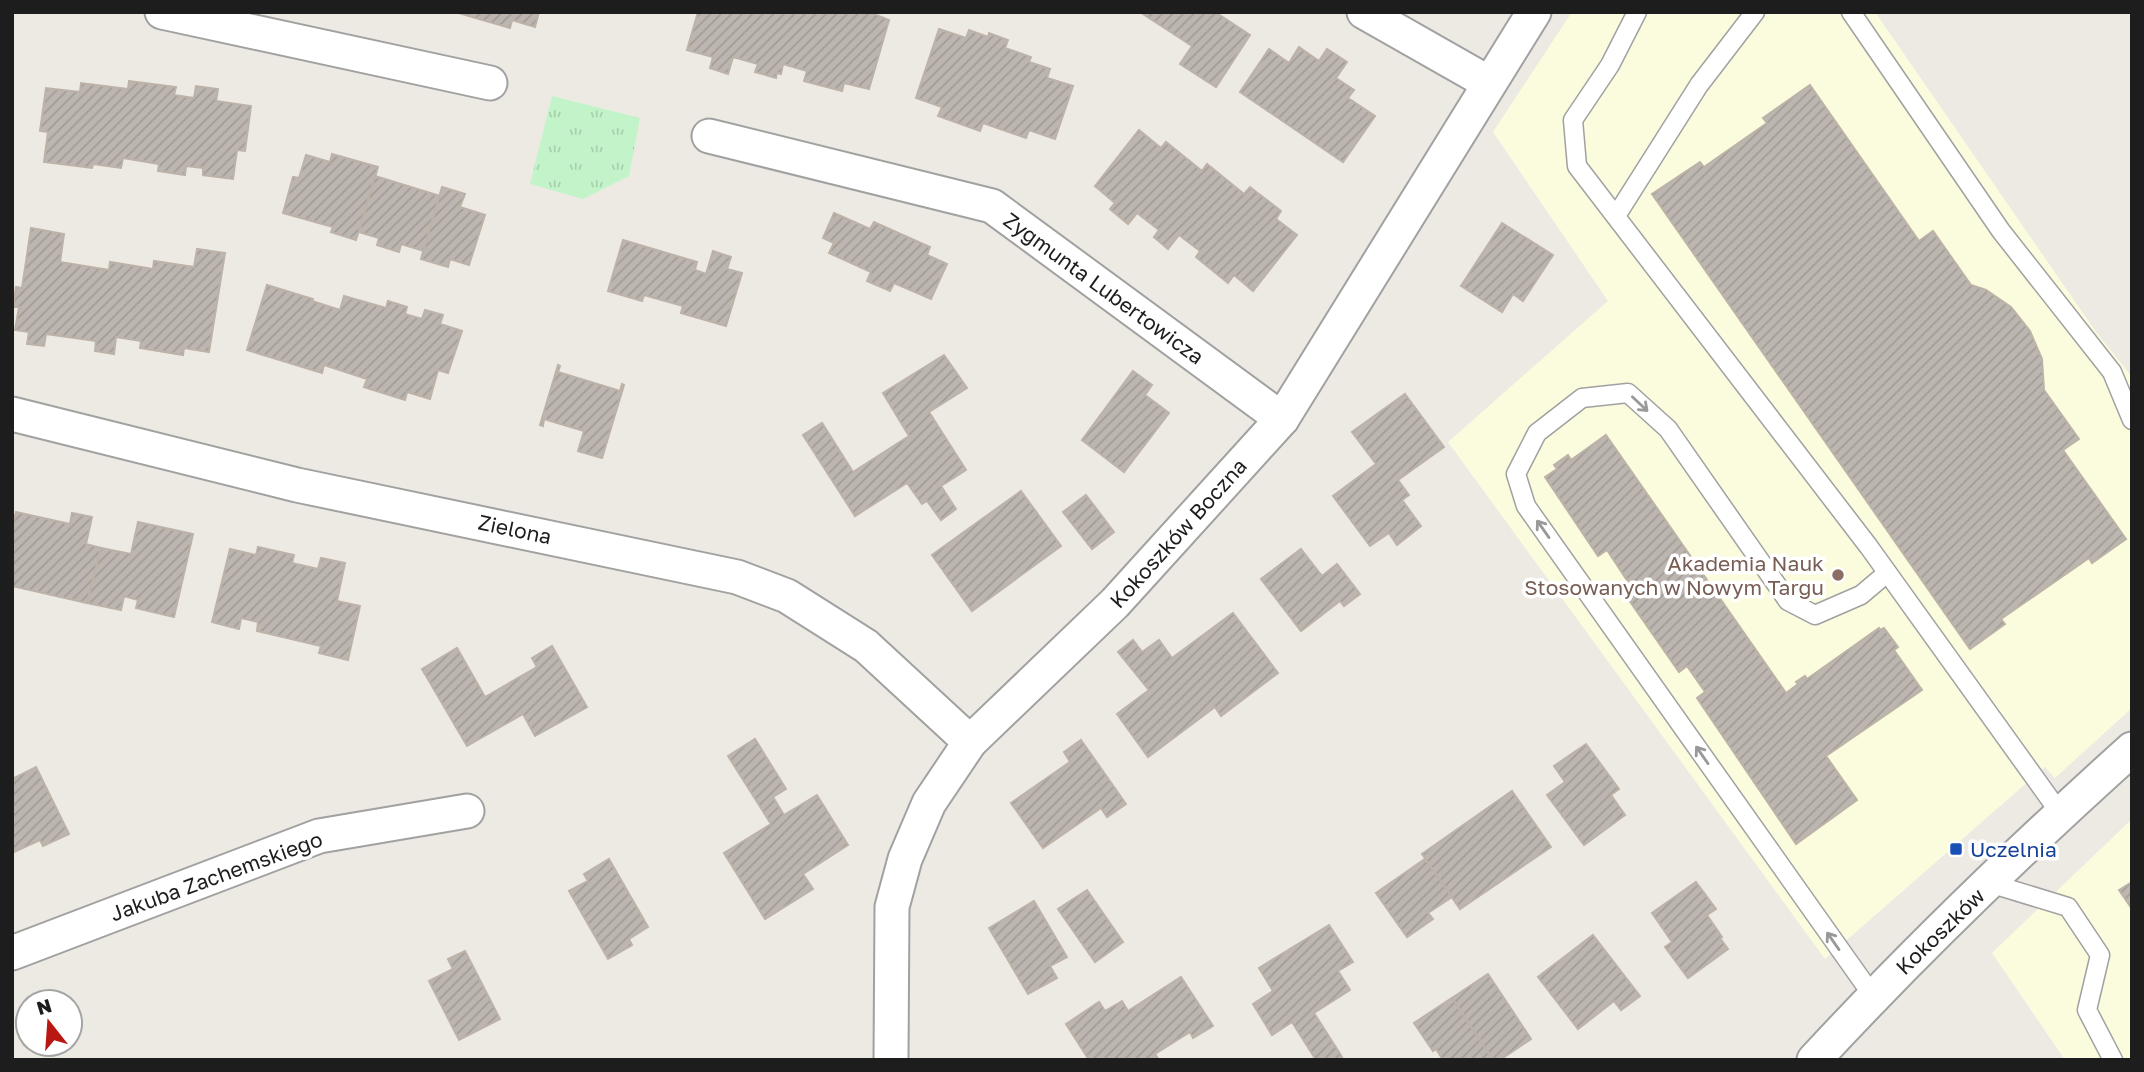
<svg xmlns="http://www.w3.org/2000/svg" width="2144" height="1072" viewBox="0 0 2144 1072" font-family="'Golos Text',sans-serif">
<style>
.education{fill:#fbfcdd}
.park{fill:url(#park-tufts)}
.building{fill:url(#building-hatch);stroke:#bdb2a7;stroke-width:2}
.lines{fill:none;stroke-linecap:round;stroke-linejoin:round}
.service-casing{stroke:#a1a1a1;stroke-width:21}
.minor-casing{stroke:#a1a1a1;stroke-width:37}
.service{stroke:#fff;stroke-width:18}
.minor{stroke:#fff;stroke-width:33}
.oneway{stroke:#999}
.education-dot{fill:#8d6e63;stroke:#fff;stroke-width:2.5}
.transit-dot{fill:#1a4fb4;stroke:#fff;stroke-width:2.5}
.labels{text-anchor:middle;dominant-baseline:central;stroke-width:7;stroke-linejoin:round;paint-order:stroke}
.street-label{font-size:21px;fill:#1d1d1d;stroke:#fff}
.education-label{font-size:21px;fill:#785e54;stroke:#fff;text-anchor:end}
.transit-label{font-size:21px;fill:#164399;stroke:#fff;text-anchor:start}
</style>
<defs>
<pattern id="park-tufts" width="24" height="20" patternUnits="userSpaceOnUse" patternTransform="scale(1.75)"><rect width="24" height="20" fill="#c3f4c9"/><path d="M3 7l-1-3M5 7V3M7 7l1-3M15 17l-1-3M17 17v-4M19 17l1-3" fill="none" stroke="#a7d1ac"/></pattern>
<pattern id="building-hatch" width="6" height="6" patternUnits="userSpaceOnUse" patternTransform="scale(1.75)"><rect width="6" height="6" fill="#bdb6b0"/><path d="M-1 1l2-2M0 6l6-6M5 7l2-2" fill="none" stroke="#a29c97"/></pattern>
</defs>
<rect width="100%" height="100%" fill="#edeae3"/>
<g class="education">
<path d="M 1572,12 L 1875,12 L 2096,332 L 2132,377 L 2132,708 L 2055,778 L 2045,767 L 1825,959 L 1448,442 L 1608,301 L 1493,132 Z"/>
<path d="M 2132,819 L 2132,1060 L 2065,1060 L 1992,953 Z"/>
</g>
<path class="park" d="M 552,96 L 640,118 L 629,176 L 583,199 L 530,184 Z"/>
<g class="building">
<path d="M 455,12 L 539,12 L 535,27 L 512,20 L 510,28 Z"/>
<path d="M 698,12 L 869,12 L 889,20 L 869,89 L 844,83 L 842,91 L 804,81 L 807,71 L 783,64 L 781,74 L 777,73 L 776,78 L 755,72 L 758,64 L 733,57 L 728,74 L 710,68 L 713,57 L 687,50 Z"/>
<path d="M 1140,12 L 1215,12 L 1250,35 L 1216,87 L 1180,64 L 1192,46 Z"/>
<path d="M 939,29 L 966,38 L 969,30 L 988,37 L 989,33 L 1008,40 L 1005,48 L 1031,57 L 1029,62 L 1050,69 L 1047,78 L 1073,86 L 1055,139 L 1029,130 L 1026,138 L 983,123 L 980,131 L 938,116 L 942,107 L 916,98 Z"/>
<path d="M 1299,47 L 1319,61 L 1327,49 L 1347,62 L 1336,78 L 1354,90 L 1348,98 L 1375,116 L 1343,162 L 1240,92 L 1269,49 L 1289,63 Z"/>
<path d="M 129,81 L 176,87 L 174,95 L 194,98 L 196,86 L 218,89 L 216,101 L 251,106 L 245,151 L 237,150 L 233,179 L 203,175 L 203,168 L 186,166 L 185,175 L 158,171 L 159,164 L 123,158 L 121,168 L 93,164 L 92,168 L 44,162 L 48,132 L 40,131 L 46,88 L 80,92 L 81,83 L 128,89 Z"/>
<path d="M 1810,85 L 1919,241 L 1933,231 L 1971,285 L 1986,290 L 2011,307 L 2030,331 L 2042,359 L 2044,390 L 2079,439 L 2063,450 L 2126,539 L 2092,563 L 2089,558 L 2001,619 L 2005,624 L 1970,649 L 1652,194 L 1700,162 L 1704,167 L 1767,123 L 1763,118 Z"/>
<path d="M 1139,130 L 1161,148 L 1166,142 L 1202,171 L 1207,164 L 1244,194 L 1250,187 L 1281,211 L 1276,219 L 1297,235 L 1253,291 L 1234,275 L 1228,283 L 1196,257 L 1200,251 L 1179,235 L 1168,249 L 1154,237 L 1159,230 L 1137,213 L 1128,224 L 1110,209 L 1115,203 L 1095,186 Z"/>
<path d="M 332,154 L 378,167 L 356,240 L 331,232 L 333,227 L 283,213 L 293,177 L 299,178 L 306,155 L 330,162 Z"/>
<path d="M 375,176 L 440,196 L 424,251 L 401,244 L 399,252 L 377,245 L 379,238 L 359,232 Z"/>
<path d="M 442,187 L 465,194 L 460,207 L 485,215 L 469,265 L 450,259 L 448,267 L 421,259 Z"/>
<path d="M 834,213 L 870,229 L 874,222 L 930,247 L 927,255 L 947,264 L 931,299 L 894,283 L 890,291 L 867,281 L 871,272 L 829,253 L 834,243 L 823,238 Z"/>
<path d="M 1502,223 L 1553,255 L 1523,301 L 1513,294 L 1502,312 L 1461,286 Z"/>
<path d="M 31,228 L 64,234 L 60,262 L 109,270 L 110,262 L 153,269 L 154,261 L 194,267 L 197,249 L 225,253 L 209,352 L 184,348 L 183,355 L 140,348 L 141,341 L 116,337 L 114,354 L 95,351 L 96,341 L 46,334 L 44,346 L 27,344 L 29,332 L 15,330 L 19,307 L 13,307 L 16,287 L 22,288 Z"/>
<path d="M 623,240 L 697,262 L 695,270 L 706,274 L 713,251 L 731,257 L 727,269 L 742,273 L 726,326 L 681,313 L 683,306 L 644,295 L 642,301 L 608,291 Z"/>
<path d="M 267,285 L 313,299 L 312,301 L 340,310 L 344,296 L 386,308 L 388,301 L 407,307 L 405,314 L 422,319 L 425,310 L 443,315 L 440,324 L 462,331 L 448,373 L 438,370 L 430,399 L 407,392 L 405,400 L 364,387 L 367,379 L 324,365 L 322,373 L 247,350 Z"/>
<path d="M 944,355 L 967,388 L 929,412 L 966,470 L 941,486 L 956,509 L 941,520 L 927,501 L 922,504 L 907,483 L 855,516 L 803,435 L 822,423 L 853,472 L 909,436 L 883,393 Z"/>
<path d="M 558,365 L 560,366 L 558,372 L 620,391 L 622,384 L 624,385 L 602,458 L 578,451 L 584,431 L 544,419 L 543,426 L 540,425 Z"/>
<path d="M 1133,371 L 1152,385 L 1145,395 L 1169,413 L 1124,472 L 1082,440 Z"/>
<path d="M 1405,394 L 1444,447 L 1398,480 L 1409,495 L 1402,500 L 1421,526 L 1397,545 L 1389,533 L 1370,546 L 1333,496 L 1376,464 L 1352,432 Z"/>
<path d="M 1606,435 L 1786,693 L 1798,684 L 1796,682 L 1805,676 L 1807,679 L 1879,628 L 1880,630 L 1884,628 L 1898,647 L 1894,650 L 1922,690 L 1826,756 L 1857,800 L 1796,844 L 1697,698 L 1705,692 L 1687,666 L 1679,672 L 1622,590 L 1630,585 L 1607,550 L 1598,556 L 1545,477 L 1557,469 L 1554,465 L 1568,455 L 1571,460 Z"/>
<path d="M 1021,491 L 1061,546 L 972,611 L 932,555 Z"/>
<path d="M 1086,495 L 1114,532 L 1092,549 L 1063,512 Z"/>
<path d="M 16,512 L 70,524 L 72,513 L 92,517 L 86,544 L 101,548 L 87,603 L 12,586 L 12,527 Z"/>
<path d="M 138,522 L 193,534 L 174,617 L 136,608 L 138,600 L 124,596 L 121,610 L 87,603 L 101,548 L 131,554 Z"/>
<path d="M 258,547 L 294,555 L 292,563 L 318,569 L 321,558 L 345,563 L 337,601 L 360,606 L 348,660 L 319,653 L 321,646 L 257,631 L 258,622 L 241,618 L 239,629 L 212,622 L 230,549 L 256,555 Z"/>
<path d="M 1301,549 L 1322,576 L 1337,564 L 1360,594 L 1344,606 L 1340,601 L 1301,631 L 1261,579 Z"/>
<path d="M 1233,613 L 1278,673 L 1221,716 L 1215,707 L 1148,757 L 1117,714 L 1149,690 L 1118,652 L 1133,640 L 1142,652 L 1159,640 L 1172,658 Z"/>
<path d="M 552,646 L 587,707 L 535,736 L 523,714 L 467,746 L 422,669 L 457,648 L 485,697 L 537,667 L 532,658 Z"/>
<path d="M 755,739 L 786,789 L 773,797 L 784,815 L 817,795 L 848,845 L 803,874 L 813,889 L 765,919 L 724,853 L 771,824 L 728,756 Z"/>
<path d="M 1081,740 L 1126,804 L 1107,817 L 1101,808 L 1043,848 L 1011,803 L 1070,762 L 1064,752 Z"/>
<path d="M 1586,744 L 1619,789 L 1611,795 L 1625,815 L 1584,845 L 1547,795 L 1565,782 L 1554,766 Z"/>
<path d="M 36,767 L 69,834 L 43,846 L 40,840 L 12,853 L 12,779 Z"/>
<path d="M 1512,791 L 1551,847 L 1460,909 L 1422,854 Z"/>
<path d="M 609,859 L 648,927 L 629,939 L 632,945 L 608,959 L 569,891 L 588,881 L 584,874 Z"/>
<path d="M 1425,859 L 1452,897 L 1428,913 L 1433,919 L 1407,937 L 1376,893 Z"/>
<path d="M 1696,882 L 1716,909 L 1707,915 L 1722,937 L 1720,938 L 1728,949 L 1688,978 L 1665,947 L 1672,942 L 1652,913 Z"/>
<path d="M 2132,882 L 2132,909 L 2119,890 Z"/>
<path d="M 1087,890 L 1123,942 L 1095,962 L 1058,909 Z"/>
<path d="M 1034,901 L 1067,957 L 1050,966 L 1057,978 L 1028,994 L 989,928 Z"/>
<path d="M 1329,925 L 1353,962 L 1338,971 L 1350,990 L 1314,1013 L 1342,1057 L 1337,1060 L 1316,1060 L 1292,1022 L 1272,1035 L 1253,1004 L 1273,991 L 1259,968 Z"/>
<path d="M 1593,935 L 1640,996 L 1621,1010 L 1614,1001 L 1578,1029 L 1538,977 Z"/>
<path d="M 465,951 L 500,1019 L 459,1040 L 429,981 L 453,969 L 448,959 Z"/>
<path d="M 1488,974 L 1531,1039 L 1500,1060 L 1493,1060 L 1452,998 Z"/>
<path d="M 1181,977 L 1213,1026 L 1193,1038 L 1190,1032 L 1155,1054 L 1159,1060 L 1089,1060 L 1066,1024 L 1099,1002 L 1105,1011 L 1122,1001 L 1128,1011 Z"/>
<path d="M 1452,998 L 1493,1060 L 1443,1060 L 1436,1049 L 1433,1051 L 1414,1023 Z"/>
</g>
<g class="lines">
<defs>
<g id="service">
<path d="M 1637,12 L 1610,65 L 1573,120 L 1577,166 L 1869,547 L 2060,813"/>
<path d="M 1851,12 L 2001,231 L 2112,372 L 2132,420"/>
<path d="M 1616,216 L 1699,85 L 1755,12"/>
<path d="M 1989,883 L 2068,907 L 2100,955 L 2087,1010 L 2113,1060"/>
<path d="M 1873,996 L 1526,506 L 1516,474 L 1537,433 L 1582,398 L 1628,393 L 1668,429 L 1788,601 L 1815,615 L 1861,595 L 1887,573"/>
</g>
<g id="minor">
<path d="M 162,12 L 490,83"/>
<path d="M 1364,12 L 1489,83"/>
<path d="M 709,136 L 992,206 L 1282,419"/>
<path d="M 12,414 L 297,485 L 737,577 L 787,596 L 866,646 L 970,742"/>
<path d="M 12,953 L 319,836 L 467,811"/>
<path d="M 891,1060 L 892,907 L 905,859 L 929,803 L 970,742 L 1115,603 L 1282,419 L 1534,12"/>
<path d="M 1814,1060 C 1915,951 2022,848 2132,749"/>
</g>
</defs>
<use href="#service" class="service-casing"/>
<use href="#minor" class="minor-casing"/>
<use href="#service" class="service"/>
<use href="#minor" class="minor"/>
</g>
<defs><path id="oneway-shaft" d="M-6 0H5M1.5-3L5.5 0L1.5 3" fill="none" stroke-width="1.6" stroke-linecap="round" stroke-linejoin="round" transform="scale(1.75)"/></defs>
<g class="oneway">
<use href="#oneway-shaft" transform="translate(1640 404) rotate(43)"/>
<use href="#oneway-shaft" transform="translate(1543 529) rotate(-125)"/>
<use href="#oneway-shaft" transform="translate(1702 755) rotate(-125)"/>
<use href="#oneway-shaft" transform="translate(1833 941) rotate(-125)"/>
</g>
<circle class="education-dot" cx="1838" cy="575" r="7"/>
<rect class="transit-dot" x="1949" y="842" width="14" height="14" rx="3.5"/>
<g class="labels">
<g class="street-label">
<text transform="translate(1104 288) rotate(36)">Zygmunta Lubertowicza</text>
<text transform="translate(515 529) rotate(12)">Zielona</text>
<text transform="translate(1178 533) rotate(-48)">Kokoszków Boczna</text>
<text transform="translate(216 876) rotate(-20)">Jakuba Zachemskiego</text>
<text transform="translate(1940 931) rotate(-44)">Kokoszków</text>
</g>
<g class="education-label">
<text x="1824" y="563">Akademia Nauk<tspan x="1824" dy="24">Stosowanych w Nowym Targu</tspan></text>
</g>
<g class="transit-label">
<text x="1970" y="849">Uczelnia</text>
</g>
</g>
<rect width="2144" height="1072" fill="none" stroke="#1d1d1d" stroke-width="28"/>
<g transform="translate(49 1023) rotate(343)"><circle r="33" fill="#ffffff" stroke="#a5a5a5" stroke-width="2"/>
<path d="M0-5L12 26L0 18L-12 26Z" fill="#b81811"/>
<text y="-10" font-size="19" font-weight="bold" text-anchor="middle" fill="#1d1d1d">N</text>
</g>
</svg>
